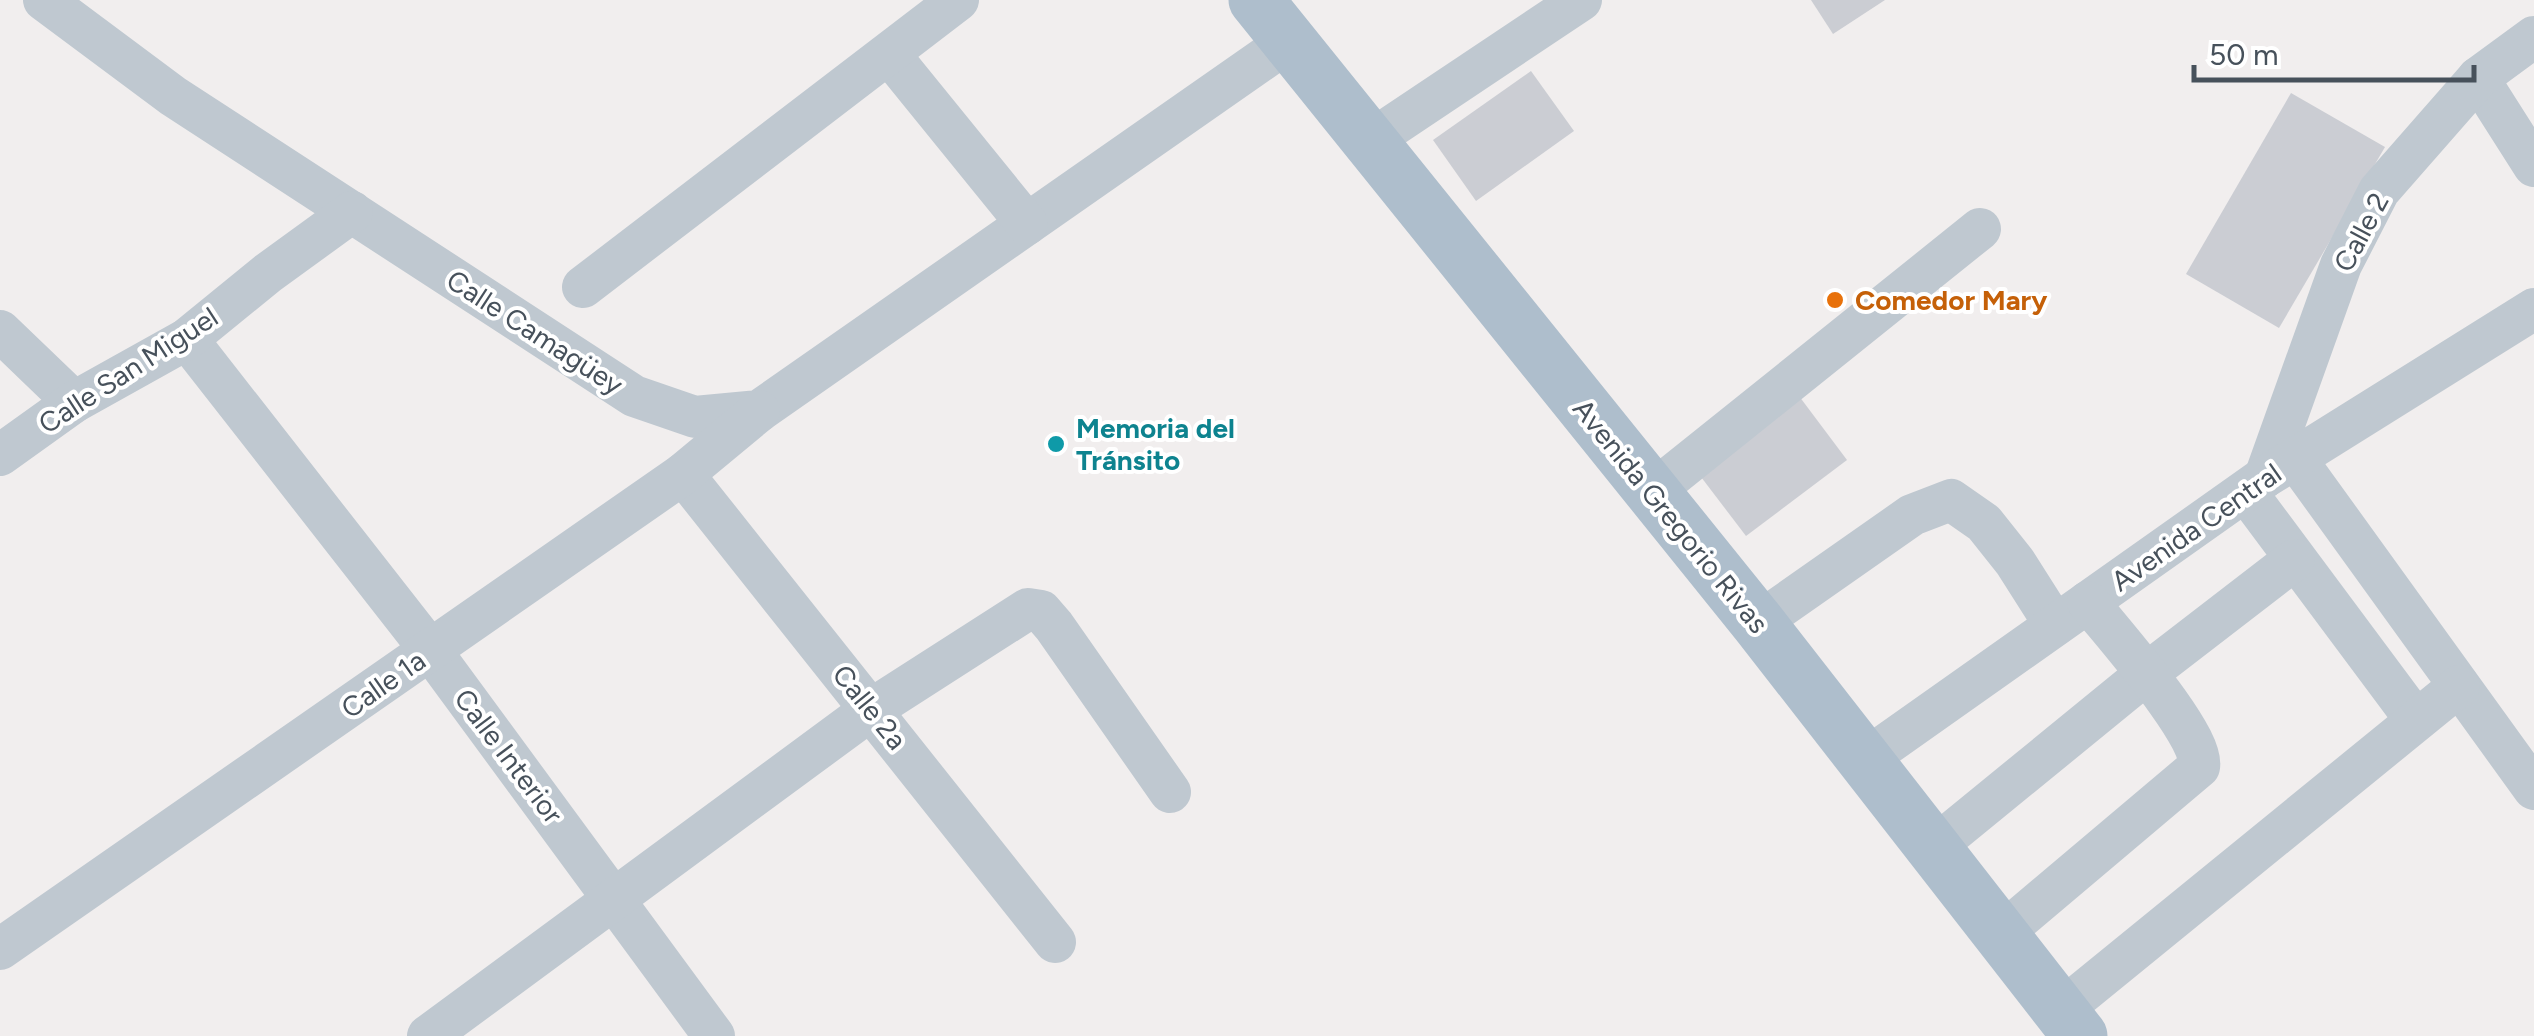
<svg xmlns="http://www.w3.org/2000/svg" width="2534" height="1036" viewBox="0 0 2534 1036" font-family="Figtree,sans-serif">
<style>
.building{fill:#cbcdd3}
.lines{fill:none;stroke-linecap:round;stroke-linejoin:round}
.minor{stroke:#bfc8d0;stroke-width:42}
.major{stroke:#aebecc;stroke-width:55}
.food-dot{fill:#e8710a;stroke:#fff;stroke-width:4}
.culture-dot{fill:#0f9aa8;stroke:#fff;stroke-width:4}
.labels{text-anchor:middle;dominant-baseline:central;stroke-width:8;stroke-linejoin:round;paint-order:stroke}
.street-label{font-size:28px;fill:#47515b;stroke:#fff}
.food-label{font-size:28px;font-weight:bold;fill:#c56008;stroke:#fff;text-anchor:start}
.culture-label{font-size:28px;font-weight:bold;fill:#0d838f;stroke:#fff;text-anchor:start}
</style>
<rect width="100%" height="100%" fill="#f1eeee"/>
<g class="building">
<path d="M 1811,0 L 1885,0 L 1833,34 Z"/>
<path d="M 1531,71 L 1574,131 L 1476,201 L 1433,140 Z"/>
<path d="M 2291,93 L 2385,147 L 2279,328 L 2186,274 Z"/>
<path d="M 1799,396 L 1847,460 L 1746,536 L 1698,473 Z"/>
</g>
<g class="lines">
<g class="minor">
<path d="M 44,0 L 173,96 L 634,396 L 695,417 L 759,411 L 1289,41"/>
<path d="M 889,54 L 1027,224"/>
<path d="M 2478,78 L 2534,166"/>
<path d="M 1370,141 L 1581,0"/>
<path d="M 583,287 L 958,0"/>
<path d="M 0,331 L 74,402"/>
<path d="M 187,339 L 431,651 L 714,1036"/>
<path d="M 0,455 L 74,402 L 187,339 L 268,273 L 352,212"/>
<path d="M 2295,458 L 2534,789"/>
<path d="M 683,474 L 1055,942"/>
<path d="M 2265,477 L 2341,265 L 2379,191 L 2478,78 L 2534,37"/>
<path d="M 1652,492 L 1980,229"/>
<path d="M 2246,492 L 2415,719"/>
<path d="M 1758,623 L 1912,515 L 1951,500 L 1984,523 L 2015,562 L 2055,625"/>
<path d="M 1866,759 L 2265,477 L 2534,309"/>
<path d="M 1933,848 L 2146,674 L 2294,560"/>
<path d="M 2000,935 L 2199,767 C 2206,737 2110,630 2088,602"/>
<path d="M 0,949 L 683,474 L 759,411"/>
<path d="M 2060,1011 L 2459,686"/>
<path d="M 428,1036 L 872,709 L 1028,609 L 1041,611 L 1054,626 L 1170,792"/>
</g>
<path class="major" d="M 1256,0 L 1758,623 L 2080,1036"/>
</g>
<circle class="food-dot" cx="1835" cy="300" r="10"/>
<circle class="culture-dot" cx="1056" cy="444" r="10"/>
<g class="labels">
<g class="street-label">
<text transform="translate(2361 232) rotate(-62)">Calle 2</text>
<text transform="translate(535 332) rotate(33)">Calle Camagüey</text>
<text transform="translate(128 370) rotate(-33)">Calle San Miguel</text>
<text transform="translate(1671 516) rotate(51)">Avenida Gregorio Rivas</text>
<text transform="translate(2196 527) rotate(-35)">Avenida Central</text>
<text transform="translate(383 684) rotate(-35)">Calle 1a</text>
<text transform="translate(870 707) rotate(51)">Calle 2a</text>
<text transform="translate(509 756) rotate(53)">Calle Interior</text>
</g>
<g class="food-label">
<text x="1855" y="300">Comedor Mary</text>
</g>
<g class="culture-label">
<text x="1076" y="428">Memoria del<tspan x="1076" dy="32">Tránsito</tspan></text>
</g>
</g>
<path d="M2194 65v15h280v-15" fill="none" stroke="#47515b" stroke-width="5"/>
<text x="2209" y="65" font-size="30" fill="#47515b" stroke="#ffffff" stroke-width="8" paint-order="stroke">50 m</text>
</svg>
